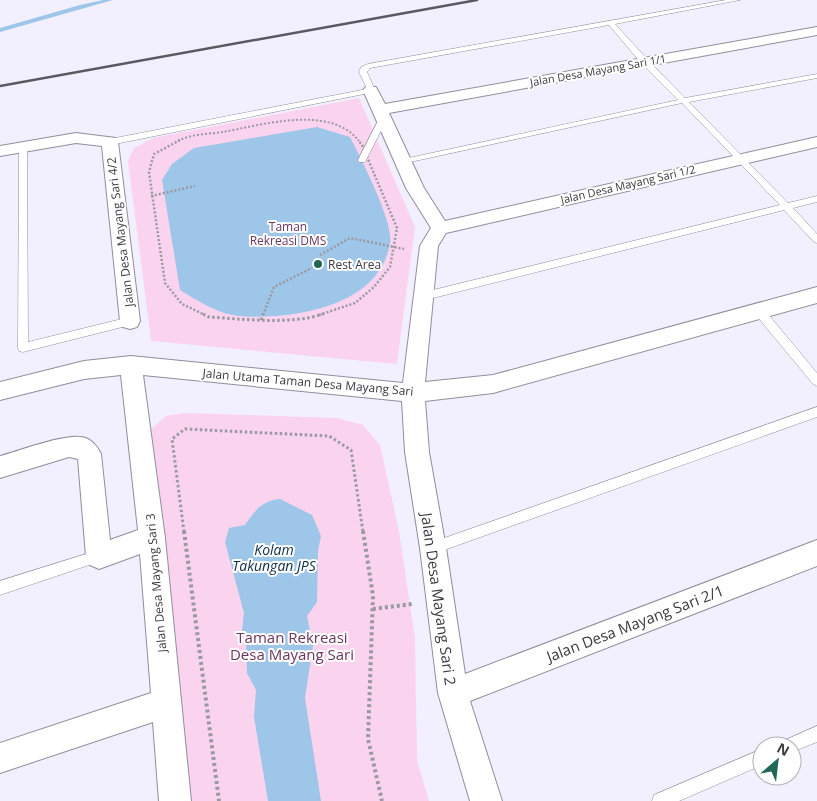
<svg xmlns="http://www.w3.org/2000/svg" width="817" height="801" viewBox="0 0 817 801" font-family="'Open Sans',sans-serif">
<style>
.green{fill:#fad4ef}
.water{fill:#9ec6e8}
.lines{fill:none;stroke-linecap:round;stroke-linejoin:round}
.stream{fill:#9ec6e8;fill-rule:evenodd}
.lane-casing{stroke:#8f8e9b;stroke-width:1}
.street-casing{stroke:#8f8e9b;stroke-width:2}
.path-far3{stroke:#9a99a3;stroke-width:2;stroke-dasharray:2 2;stroke-linecap:butt}
.path-far2{stroke:#9a99a3;stroke-width:2.5;stroke-dasharray:2 2;stroke-linecap:butt}
.path-far1{stroke:#9a99a3;stroke-width:3;stroke-dasharray:2.5 2.5;stroke-linecap:butt}
.path{stroke:#9a99a3;stroke-width:4;stroke-dasharray:3 3;stroke-linecap:butt}
.lane{fill:#fff;fill-rule:evenodd}
.street{fill:#fff;fill-rule:evenodd}
.rail{stroke:#5a5961;stroke-width:2.5}
.poi-dot{fill:#226657;stroke:#fff;stroke-width:2}
.labels{text-anchor:middle;dominant-baseline:central;stroke-width:4;stroke-linejoin:round;paint-order:stroke}
.far-street-label{font-size:11px;fill:#3b3a40;stroke:#fff}
.park-label{font-size:12px;fill:#6a355f;stroke:#fff}
.street-label{font-size:12px;fill:#3b3a40;stroke:#fff}
.poi-label{font-size:12px;fill:#3b3a40;stroke:#fff;text-anchor:start}
.water-label{font-size:14px;font-style:italic;fill:#0c2c44;stroke:#fff}
.near-street-label{font-size:15px;fill:#3b3a40;stroke:#fff}
.near-park-label{font-size:15px;fill:#6a355f;stroke:#fff}
</style>
<rect width="100%" height="100%" fill="#f2f0fe"/>
<g class="green">
<path d="M 359,98 L 415,227 L 397,364 L 151,341 L 128,161 L 134,148 L 153,138 Z"/>
<path d="M 184,413 L 337,418 L 363,425 L 380,445 L 399,531 L 415,638 L 417,760 L 429,801 L 184,801 L 148,432 L 166,416 Z"/>
</g>
<g class="water">
<path d="M 317,127 L 350,137 C 360,157 394,222 390,243 C 380,307 292,320 239,316 C 218,314 198,301 180,290 L 162,180 L 172,164 L 194,148 Z"/>
<path d="M 280,499 L 312,515 L 321,536 L 318,551 L 317,602 L 307,616 L 313,646 L 305,698 L 321,801 L 268,801 L 254,717 L 256,690 L 247,673 L 246,643 L 242,630 L 244,613 L 225,542 L 229,528 L 245,525 C 255,510 262,501 280,499 Z"/>
</g>
<g class="lines">
<path class="stream" d="M 103,0 L 113,0 L 0,32 L 0,28 L 80,5 Z"/>
<defs>
<g id="lane">
<path d="M 726,0 L 740,0 L 615,24 L 647,59 L 685,98 L 817,74 L 817,78 L 689,102 L 788,203 L 817,196 L 817,202 L 793,208 L 817,234 L 817,243 L 814,242 L 784,210 L 425,300 L 421,299 L 420,296 L 421,293 L 425,292 L 780,205 L 682,103 L 401,164 L 401,160 L 404,159 L 678,100 L 641,63 L 609,25 L 370,68 L 367,72 L 375,90 L 374,92 L 110,145 L 106,142 L 110,139 L 367,89 L 359,72 L 361,67 L 368,64 Z"/>
<path d="M 380,117 L 387,119 L 366,160 L 365,162 L 359,162 L 358,160 Z"/>
<path d="M 23,144 L 27,147 L 28,342 L 130,317 L 135,321 L 134,324 L 23,352 L 19,351 L 18,348 L 19,147 Z"/>
<path d="M 759,307 L 763,308 L 817,373 L 817,386 L 813,384 L 755,314 L 754,311 L 755,308 Z"/>
<path d="M 817,407 L 817,417 L 433,554 L 428,552 L 427,548 L 428,544 L 433,542 Z"/>
<path d="M 99,550 L 104,552 L 106,556 L 104,560 L 0,595 L 0,581 Z"/>
<path d="M 817,726 L 817,742 L 792,752 L 792,746 L 780,746 L 783,741 Z"/>
<path d="M 762,749 L 762,765 L 679,801 L 652,801 L 654,795 Z"/>
</g>
<g id="street">
<path d="M 817,27 L 817,35 L 389,113 L 424,188 L 445,221 L 817,137 L 817,147 L 446,233 L 438,246 L 425,382 L 493,375 L 817,287 L 817,303 L 493,393 L 425,401 L 429,452 L 446,548 L 465,674 L 817,540 L 817,566 L 470,701 L 502,801 L 470,801 L 438,693 L 420,548 L 405,452 L 402,401 L 143,375 L 165,538 L 191,801 L 159,801 L 153,722 L 0,773 L 0,743 L 151,693 L 140,554 L 99,569 L 90,565 L 86,556 L 78,459 L 69,457 L 0,478 L 0,456 C 19,451 63,434 81,437 C 91,438 97,446 101,454 L 110,540 L 138,530 L 121,375 L 84,379 L 0,400 L 0,382 L 84,361 L 131,356 L 403,383 L 420,246 L 431,228 L 406,188 L 363,90 L 366,87 L 376,87 L 385,104 Z"/>
<path d="M 76,133 L 116,138 L 118,142 L 140,321 L 137,327 L 130,329 L 123,327 L 120,321 L 102,146 L 76,143 L 0,156 L 0,146 Z"/>
</g>
</defs>
<use href="#lane" class="lane-casing"/>
<use href="#street" class="street-casing"/>
<path class="path-far3" d="M 178,141 C 190,134 209,134 223,132 C 262,125 330,104 359,141"/>
<g class="path-far2">
<path d="M 180,140 L 154,154 L 149,172 L 165,283 L 182,304 L 205,315"/>
<path d="M 151,196 L 195,186"/>
<path d="M 320,255 L 350,238 L 404,249"/>
<path d="M 263,315 L 274,287 L 312,268"/>
<path d="M 319,315 L 355,303 L 374,287 L 390,267 L 397,228 L 362,145 L 358,140"/>
</g>
<g class="path-far1">
<path d="M 203,314 L 209,317 C 242,319 292,325 323,314"/>
<path d="M 261,320 L 263,314"/>
<path d="M 184,532 L 172,439 L 185,429 L 329,436 L 351,450 L 363,532"/>
</g>
<g class="path">
<path d="M 184,531 L 219,801"/>
<path d="M 363,531 L 373,596 L 368,739 L 382,801"/>
<path d="M 373,609 L 412,604"/>
</g>
<use href="#lane" class="lane"/>
<use href="#street" class="street"/>
<path class="rail" d="M 0,86 L 477,0"/>
</g>
<circle class="poi-dot" cx="318" cy="264" r="5"/>
<g class="labels">
<g class="far-street-label">
<text transform="translate(598 70) rotate(-10)">Jalan Desa Mayang Sari 1/1</text>
<text transform="translate(628 184) rotate(-13)">Jalan Desa Mayang Sari 1/2</text>
</g>
<g class="park-label">
<text x="288" y="226">Taman<tspan x="288" dy="14">Rekreasi DMS</tspan></text>
</g>
<g class="street-label">
<text transform="translate(120 232) rotate(-97)">Jalan Desa Mayang Sari 4/2</text>
<text transform="translate(308 382) rotate(5)">Jalan Utama Taman Desa Mayang Sari</text>
<text transform="translate(156 583) rotate(-95)">Jalan Desa Mayang Sari 3</text>
</g>
<g class="poi-label">
<text x="328" y="264">Rest Area</text>
</g>
<g class="water-label">
<text x="274" y="549">Kolam<tspan x="274" dy="16">Takungan JPS</tspan></text>
</g>
<g class="near-street-label">
<text transform="translate(439 599) rotate(82)">Jalan Desa Mayang Sari 2</text>
<text transform="translate(635 623) rotate(-21)">Jalan Desa Mayang Sari 2/1</text>
</g>
<g class="near-park-label">
<text x="292" y="637">Taman Rekreasi<tspan x="292" dy="17">Desa Mayang Sari</tspan></text>
</g>
</g>
<g transform="translate(777 761) rotate(28)"><circle r="24" fill="#ffffff" stroke="#b1b0b3"/>
<path d="M0-4L9 19L0 12L-9 19Z" fill="#226657"/>
<text y="-8" font-size="14" font-weight="bold" text-anchor="middle" fill="#3b3a40">N</text>
</g>
</svg>
